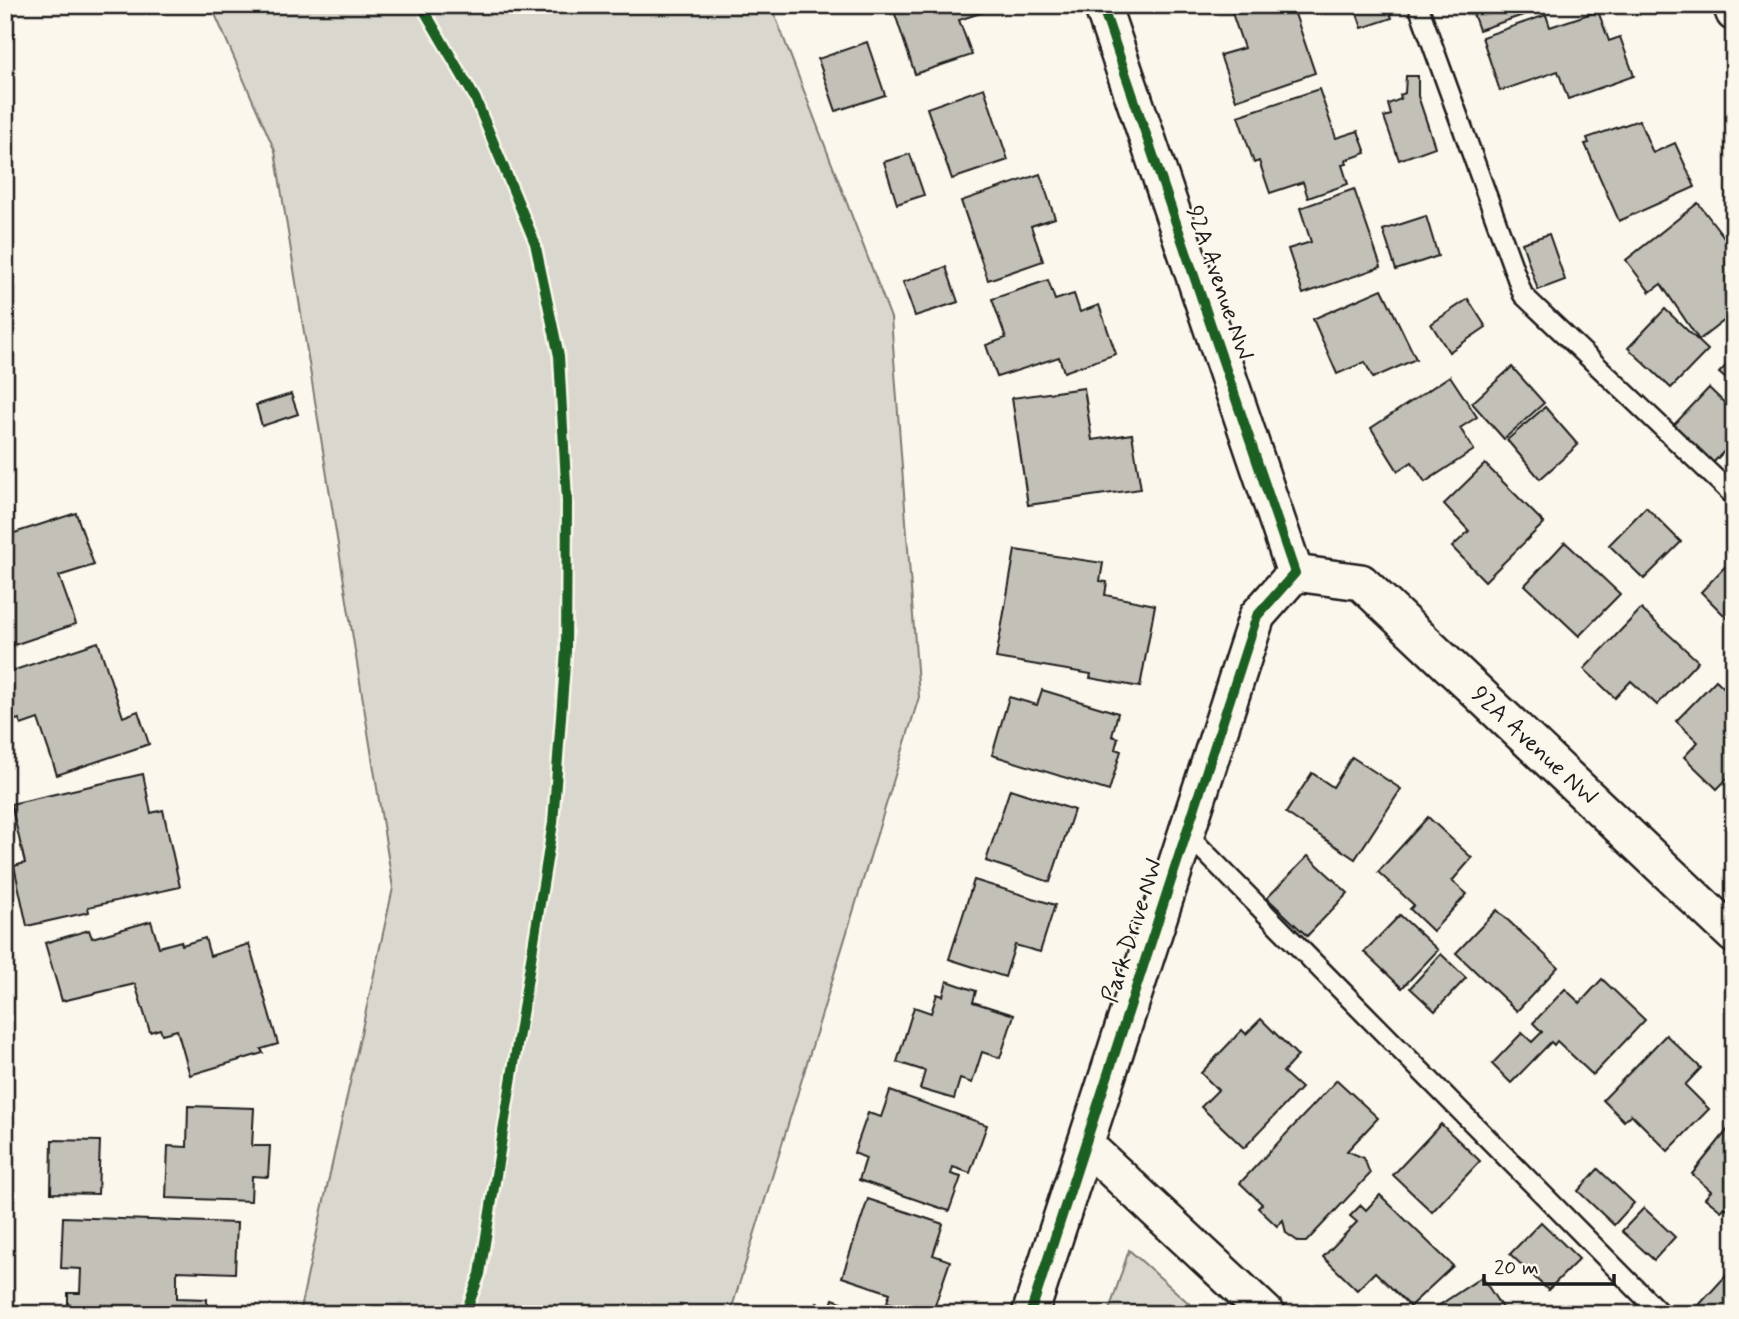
<svg xmlns="http://www.w3.org/2000/svg" width="1739" height="1319" viewBox="0 0 1739 1319" font-family="Mynerve,sans-serif">
<style>
.green{fill:#dad7ce;stroke:#7b7a75;stroke-width:2}
.building{fill:#c3c0b8;stroke:#1c1c1c;stroke-width:2}
.lines{fill:none;stroke-linecap:round;stroke-linejoin:round}
.lane-casing{stroke:#1c1c1c;stroke-width:23}
.street-casing{stroke:#1c1c1c;stroke-width:40}
.lane{stroke:#fbf7ec;stroke-width:18}
.street{stroke:#fbf7ec;stroke-width:35}
.cycleway-casing{stroke:#fbf7ec;stroke-width:15}
.cycleway{stroke:#1b5e20;stroke-width:10}
.labels{text-anchor:middle;dominant-baseline:central;stroke-width:5;stroke-linejoin:round;paint-order:stroke}
.street-label{font-size:24px;fill:#1c1c1c;stroke:#fbf7ec}
</style>
<rect width="100%" height="100%" fill="#fbf7ec"/>
<filter id="ink" filterUnits="userSpaceOnUse"><feTurbulence type="fractalNoise" baseFrequency=".0143" numOctaves="2"/><feDisplacementMap in="SourceGraphic" scale="14" xChannelSelector="R" yChannelSelector="G"/><feConvolveMatrix kernelMatrix="1 2 1 2 8 2 1 2 1" color-interpolation-filters="sRGB"/></filter>
<g filter="url(#ink)">
<g class="green">
<path d="M 211,5 L 771,5 L 891,318 L 919,697 L 730,1314 L 299,1314 L 393,888 L 275,151 Z"/>
<path d="M 1129,1250 L 1201,1314 L 1108,1314 Z"/>
</g>
<g class="building">
<path d="M 892,5 L 981,5 L 983,12 L 959,20 L 972,55 L 915,74 Z"/>
<path d="M 1254,5 L 1292,5 L 1315,73 L 1236,100 L 1220,55 L 1244,48 L 1232,13 Z"/>
<path d="M 1354,5 L 1387,5 L 1392,18 L 1362,28 Z"/>
<path d="M 1470,5 L 1520,5 L 1523,15 L 1479,30 Z"/>
<path d="M 1598,11 L 1609,41 L 1620,37 L 1634,76 L 1568,99 L 1558,71 L 1500,91 L 1482,37 L 1546,15 L 1550,27 Z"/>
<path d="M 867,42 L 885,95 L 836,111 L 818,59 Z"/>
<path d="M 1406,76 L 1418,76 L 1418,96 L 1435,147 L 1399,160 L 1384,117 L 1391,115 L 1388,104 L 1401,99 L 1400,95 L 1405,93 Z"/>
<path d="M 984,88 L 1008,160 L 952,179 L 927,108 Z"/>
<path d="M 1319,89 L 1336,138 L 1358,131 L 1366,153 L 1346,160 L 1347,164 L 1342,165 L 1348,184 L 1308,198 L 1303,182 L 1270,193 L 1259,161 L 1254,163 L 1238,116 Z"/>
<path d="M 1639,120 L 1653,153 L 1675,143 L 1695,187 L 1619,221 L 1585,144 L 1589,143 L 1587,138 Z"/>
<path d="M 910,154 L 924,195 L 897,204 L 884,162 Z"/>
<path d="M 1040,174 L 1055,218 L 1031,226 L 1043,261 L 988,280 L 961,201 Z"/>
<path d="M 1354,189 L 1381,267 L 1303,294 L 1288,249 L 1311,242 L 1300,208 Z"/>
<path d="M 1698,203 L 1734,250 L 1734,288 L 1725,295 L 1734,306 L 1734,313 L 1699,340 L 1661,284 L 1650,292 L 1626,260 Z"/>
<path d="M 1426,216 L 1438,256 L 1396,270 L 1383,230 Z"/>
<path d="M 1549,234 L 1565,280 L 1538,290 L 1522,243 Z"/>
<path d="M 946,267 L 958,302 L 915,316 L 903,282 Z"/>
<path d="M 1048,280 L 1055,300 L 1074,294 L 1080,312 L 1099,305 L 1116,354 L 1064,372 L 1059,357 L 997,377 L 986,345 L 1006,338 L 992,299 Z"/>
<path d="M 1382,289 L 1416,359 L 1373,378 L 1365,362 L 1337,374 L 1313,319 Z"/>
<path d="M 1468,299 L 1486,327 L 1449,352 L 1431,324 Z"/>
<path d="M 1665,309 L 1708,350 L 1671,388 L 1628,348 Z"/>
<path d="M 1734,357 L 1734,386 L 1719,373 Z"/>
<path d="M 1512,367 L 1544,403 L 1504,439 L 1472,403 Z"/>
<path d="M 1450,376 L 1477,417 L 1460,428 L 1474,450 L 1425,482 L 1412,462 L 1398,471 L 1371,428 Z"/>
<path d="M 1084,388 L 1092,440 L 1132,434 L 1141,489 L 1028,505 L 1012,398 Z"/>
<path d="M 1709,388 L 1734,412 L 1734,441 L 1710,466 L 1671,428 Z"/>
<path d="M 291,394 L 298,414 L 262,426 L 256,405 Z"/>
<path d="M 1545,407 L 1578,445 L 1540,479 L 1507,440 Z"/>
<path d="M 1485,464 L 1544,523 L 1485,581 L 1452,547 L 1469,531 L 1444,504 Z"/>
<path d="M 5,493 L 13,514 L 5,517 Z"/>
<path d="M 1646,507 L 1681,542 L 1644,579 L 1609,545 Z"/>
<path d="M 76,513 L 94,565 L 59,576 L 76,624 L 5,648 L 5,536 Z"/>
<path d="M 1565,542 L 1620,594 L 1579,636 L 1525,585 Z"/>
<path d="M 1015,550 L 1103,563 L 1100,581 L 1107,582 L 1105,595 L 1155,605 L 1140,687 L 1090,678 L 1091,674 L 996,658 Z"/>
<path d="M 1734,557 L 1734,625 L 1701,592 Z"/>
<path d="M 1641,609 L 1698,661 L 1657,705 L 1631,681 L 1615,698 L 1584,669 Z"/>
<path d="M 98,642 L 123,717 L 138,711 L 149,744 L 57,775 L 38,719 L 21,725 L 19,719 L 5,723 L 5,669 L 11,667 L 12,671 Z"/>
<path d="M 1716,680 L 1734,697 L 1734,772 L 1717,789 L 1684,757 L 1698,742 L 1676,721 Z"/>
<path d="M 1042,690 L 1118,713 L 1112,736 L 1118,738 L 1115,749 L 1121,751 L 1109,791 L 992,755 L 1009,697 L 1037,705 Z"/>
<path d="M 1352,757 L 1401,789 L 1355,859 L 1286,813 L 1312,773 L 1333,787 Z"/>
<path d="M 143,774 L 151,813 L 163,810 L 180,887 L 88,907 L 89,912 L 27,926 L 14,866 L 25,863 L 11,804 Z"/>
<path d="M 1010,789 L 1074,810 L 1050,882 L 986,861 Z"/>
<path d="M 1428,817 L 1472,858 L 1452,881 L 1467,894 L 1433,931 L 1410,909 L 1414,905 L 1378,872 Z"/>
<path d="M 1308,856 L 1348,893 L 1307,936 L 1267,898 Z"/>
<path d="M 974,880 L 1055,905 L 1040,952 L 1015,945 L 1005,977 L 949,959 Z"/>
<path d="M 1497,910 L 1558,967 L 1517,1011 L 1456,953 Z"/>
<path d="M 1400,915 L 1438,950 L 1402,988 L 1364,952 Z"/>
<path d="M 151,921 L 159,947 L 181,941 L 182,945 L 205,938 L 210,956 L 249,944 L 278,1044 L 261,1049 L 263,1053 L 190,1075 L 177,1030 L 162,1034 L 160,1029 L 150,1032 L 135,984 L 62,1001 L 45,943 L 89,930 L 92,938 Z"/>
<path d="M 1441,954 L 1466,978 L 1435,1011 L 1410,988 Z"/>
<path d="M 1602,979 L 1645,1020 L 1593,1075 L 1557,1041 L 1554,1045 L 1551,1042 L 1511,1083 L 1492,1064 L 1522,1033 L 1532,1042 L 1542,1032 L 1533,1023 L 1565,989 L 1580,1003 Z"/>
<path d="M 947,981 L 976,991 L 973,1002 L 1014,1015 L 1000,1058 L 982,1052 L 972,1083 L 960,1079 L 954,1099 L 920,1089 L 925,1071 L 897,1062 L 914,1007 L 931,1013 L 937,994 L 943,996 Z"/>
<path d="M 1261,1019 L 1298,1056 L 1283,1072 L 1301,1088 L 1244,1148 L 1201,1107 L 1218,1090 L 1201,1073 L 1242,1030 L 1246,1034 Z"/>
<path d="M 1666,1035 L 1701,1068 L 1685,1085 L 1709,1109 L 1668,1151 L 1631,1114 L 1624,1121 L 1603,1100 Z"/>
<path d="M 1337,1080 L 1378,1118 L 1347,1151 L 1364,1158 L 1370,1174 L 1306,1242 L 1299,1242 L 1286,1233 L 1283,1220 L 1277,1226 L 1258,1208 L 1262,1204 L 1240,1183 Z"/>
<path d="M 890,1091 L 987,1125 L 970,1173 L 953,1167 L 951,1174 L 961,1177 L 949,1211 L 859,1180 L 866,1158 L 854,1153 L 868,1113 L 881,1117 Z"/>
<path d="M 188,1106 L 254,1108 L 252,1146 L 270,1146 L 268,1177 L 252,1176 L 251,1201 L 166,1198 L 168,1146 L 187,1147 Z"/>
<path d="M 1441,1124 L 1480,1161 L 1432,1212 L 1393,1175 Z"/>
<path d="M 1729,1128 L 1734,1132 L 1734,1215 L 1725,1207 L 1721,1211 L 1705,1198 L 1711,1191 L 1692,1174 Z"/>
<path d="M 52,1140 L 100,1141 L 98,1194 L 51,1193 Z"/>
<path d="M 1598,1169 L 1634,1203 L 1614,1225 L 1578,1191 Z"/>
<path d="M 1380,1195 L 1453,1266 L 1410,1306 L 1375,1272 L 1357,1290 L 1323,1257 L 1357,1222 L 1350,1216 L 1361,1205 L 1366,1210 Z"/>
<path d="M 868,1199 L 943,1224 L 933,1255 L 950,1261 L 932,1314 L 887,1302 L 890,1293 L 842,1277 Z"/>
<path d="M 1644,1208 L 1675,1237 L 1654,1260 L 1622,1231 Z"/>
<path d="M 63,1217 L 237,1223 L 235,1273 L 177,1271 L 177,1298 L 207,1299 L 207,1314 L 68,1314 L 68,1293 L 80,1293 L 81,1269 L 61,1268 Z"/>
<path d="M 1541,1222 L 1579,1259 L 1548,1290 L 1510,1254 Z"/>
<path d="M 1732,1269 L 1734,1314 L 1709,1314 L 1699,1305 Z"/>
<path d="M 1482,1277 L 1506,1314 L 1426,1314 Z"/>
<path d="M 833,1299 L 875,1314 L 813,1314 L 817,1303 L 830,1308 Z"/>
</g>
<g class="lines">
<defs>
<g id="lane">
<path d="M 1418,5 L 1523,295 L 1734,496"/>
<path d="M 1187,834 L 1661,1314"/>
</g>
<g id="street">
<path d="M 1102,5 L 1295,573"/>
<path d="M 1731,5 L 1734,13"/>
<path d="M 1295,573 L 1361,582 L 1734,935"/>
<path d="M 1087,1146 L 1267,1314"/>
<path d="M 1030,1314 L 1257,616 L 1295,573"/>
</g>
</defs>
<use href="#lane" class="lane-casing"/>
<use href="#street" class="street-casing"/>
<use href="#lane" class="lane"/>
<use href="#street" class="street"/>
<defs>
<g id="cycleway">
<path d="M 421,5 L 475,98 L 535,243 L 559,356 L 567,501 L 566,651 L 553,823 L 480,1274 L 465,1314"/>
<path d="M 1030,1314 L 1257,616 L 1295,573 L 1102,5"/>
</g>
</defs>
<use href="#cycleway" class="cycleway-casing"/>
<use href="#cycleway" class="cycleway"/>
</g>
</g>
<g class="labels">
<g class="street-label">
<text transform="translate(1219 283) rotate(71)">92A Avenue NW</text>
<text transform="translate(1534 746) rotate(43)">92A Avenue NW</text>
<text transform="translate(1133 931) rotate(-72)">Park Drive NW</text>
</g>
</g>
<rect width="1739" height="1319" fill="none" stroke="#fbf7ec" stroke-width="28"/>
<rect x="14" y="14" width="1711" height="1291" fill="none" stroke="#1c1c1c" stroke-width="2.5" filter="url(#ink)"/>
<path d="M1484 1274v10h130v-10" fill="none" stroke="#1c1c1c" stroke-width="3.5"/>
<text x="1494" y="1274" font-size="21" fill="#1c1c1c" stroke="#fbf7ec" stroke-width="5" paint-order="stroke">20 m</text>
</svg>
